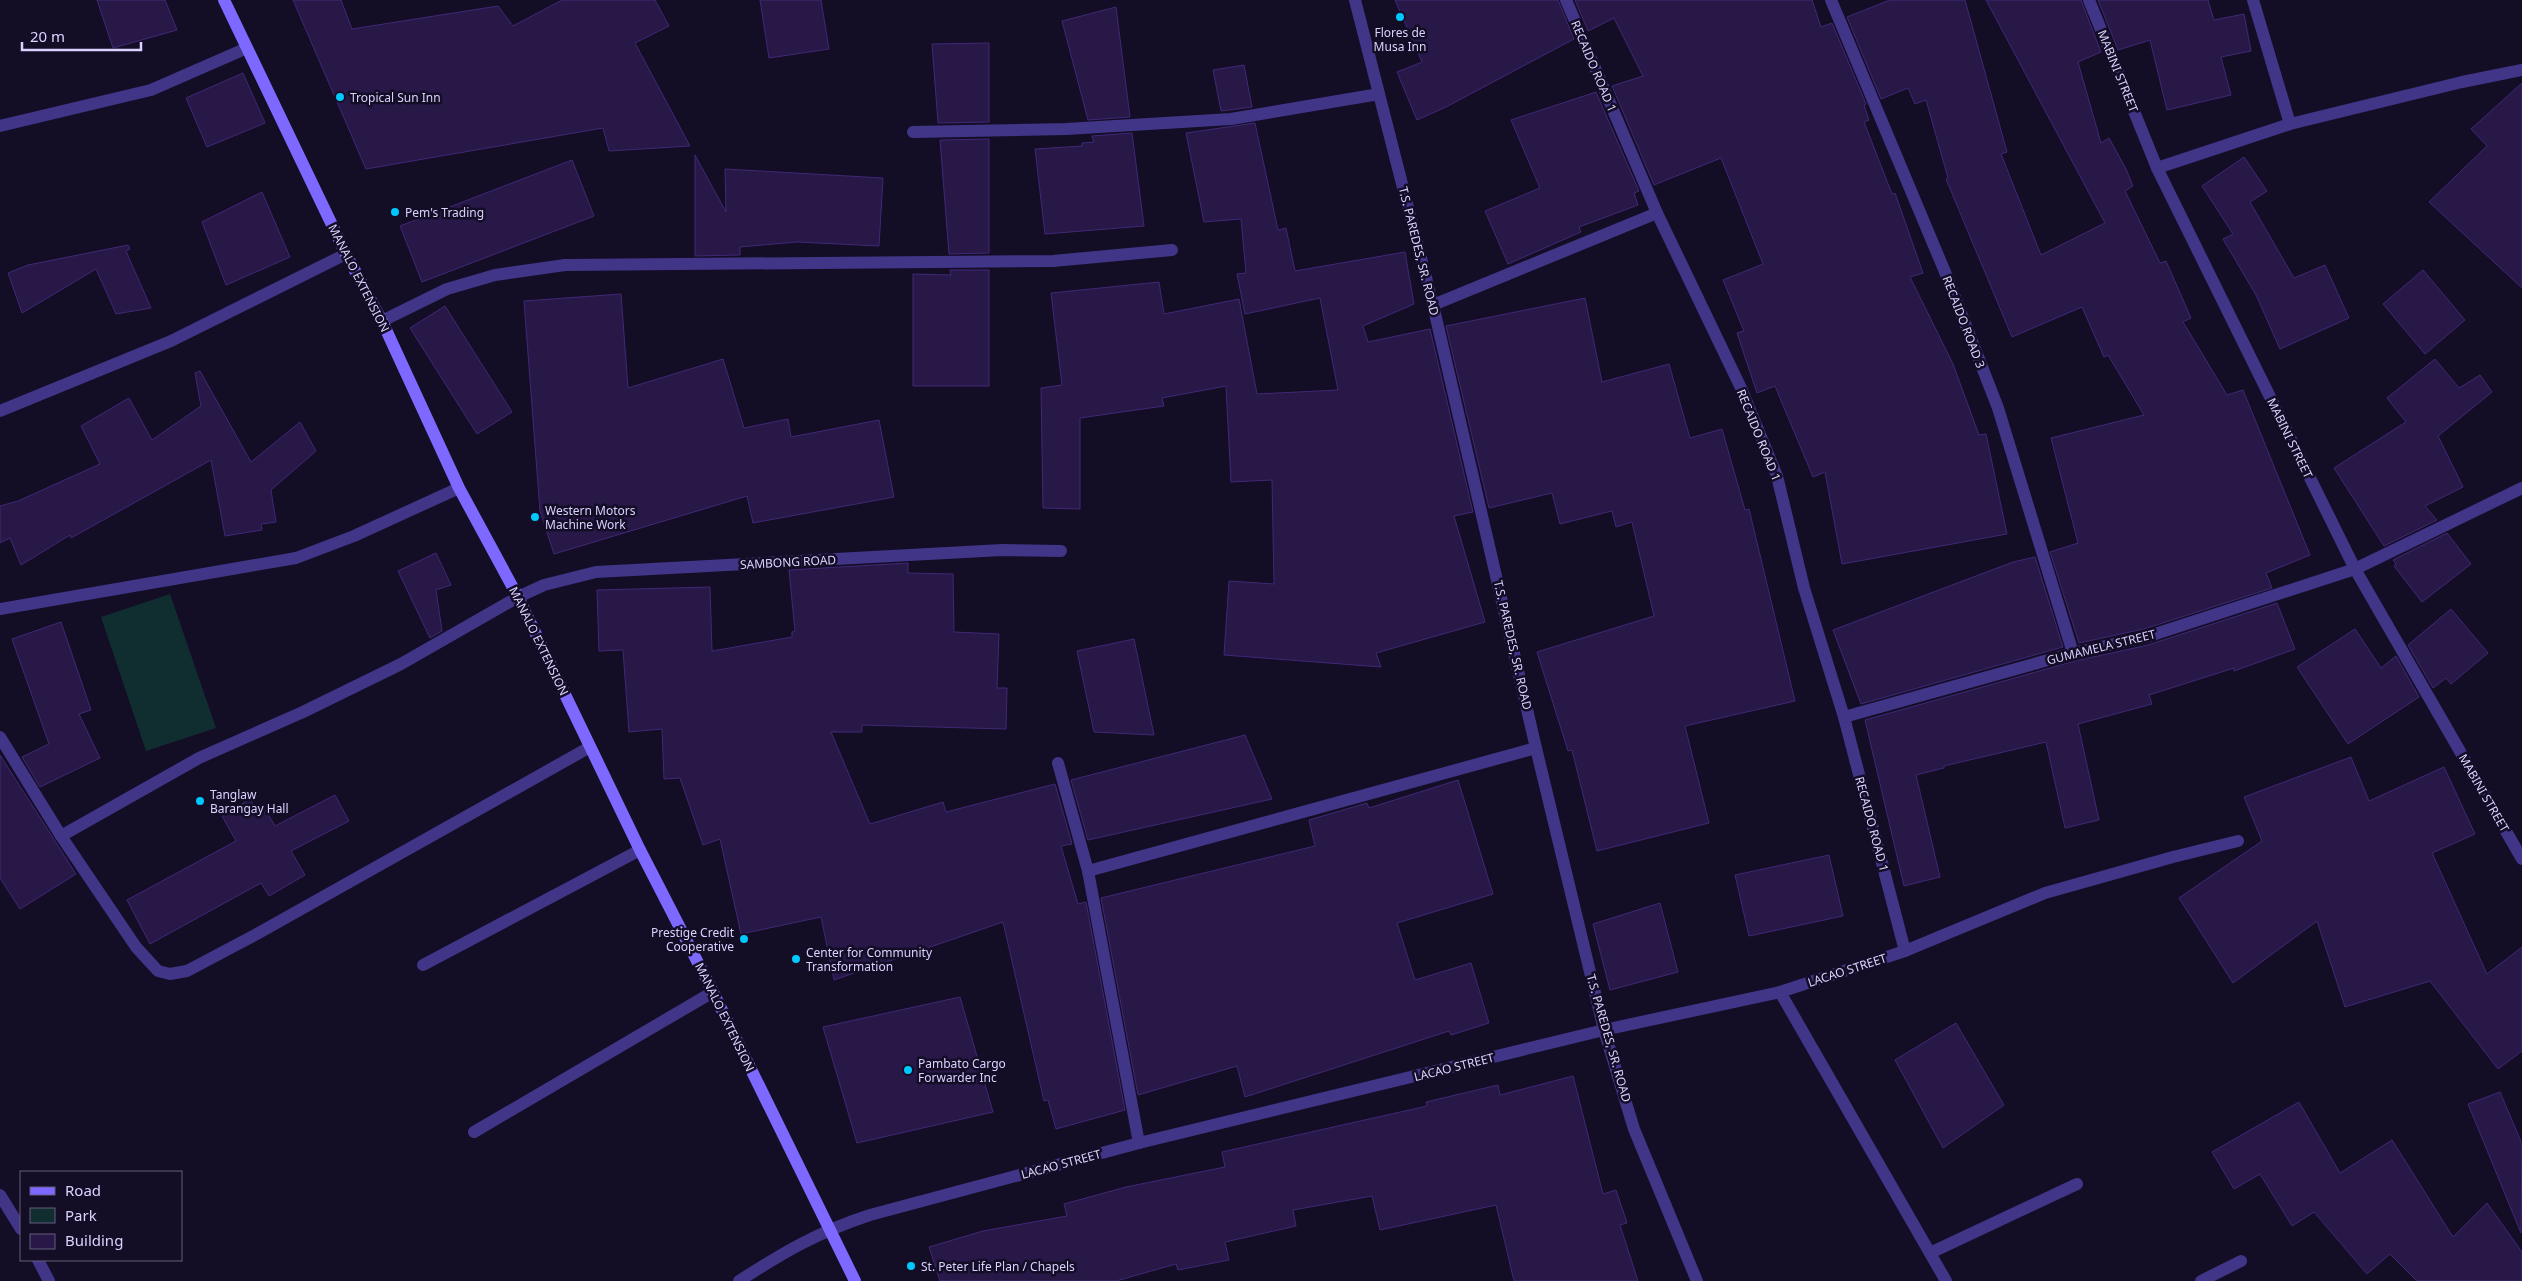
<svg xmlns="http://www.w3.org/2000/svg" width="2522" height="1281" viewBox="0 0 2522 1281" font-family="'Noto Sans',sans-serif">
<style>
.green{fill:#102e30}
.building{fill:#271848;stroke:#402876}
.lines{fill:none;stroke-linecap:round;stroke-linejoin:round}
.lane{stroke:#413588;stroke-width:12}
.street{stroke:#413588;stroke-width:12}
.secondary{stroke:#7d69ff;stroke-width:12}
.poi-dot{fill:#00c8fd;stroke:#140d26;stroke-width:2}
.labels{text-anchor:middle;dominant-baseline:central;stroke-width:5;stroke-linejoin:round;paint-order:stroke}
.poi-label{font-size:12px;fill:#dcd2ff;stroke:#140d26;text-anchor:start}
.street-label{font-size:12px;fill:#dcd2ff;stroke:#140d26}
</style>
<rect width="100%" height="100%" fill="#140d26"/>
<path class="green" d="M 170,594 L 216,728 L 146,751 L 101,617 Z"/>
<g class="building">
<path d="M 97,0 L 165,0 L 177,30 L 113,48 Z"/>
<path d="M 293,0 L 341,0 L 352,29 L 498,6 L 513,26 L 562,0 L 655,0 L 669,26 L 635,43 L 690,146 L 609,151 L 603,128 L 366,169 Z"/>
<path d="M 760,0 L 821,0 L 829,49 L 769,58 Z"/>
<path d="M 1395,0 L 1558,0 L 1574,39 L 1446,107 L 1417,120 L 1397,72 L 1422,62 Z"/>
<path d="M 1575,0 L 1812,0 L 1821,27 L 1832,23 L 1866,104 L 1864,105 L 1869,120 L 1864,122 L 1892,194 L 1895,193 L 1923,273 L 1910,277 L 1953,364 L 1979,435 L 1986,434 L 2007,534 L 1842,564 L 1825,472 L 1813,477 L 1775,386 L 1757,393 L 1737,333 L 1744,331 L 1723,280 L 1763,264 L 1721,158 L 1654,185 L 1612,86 L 1643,76 L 1614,18 L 1588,31 Z"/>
<path d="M 1890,0 L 1965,0 L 2007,152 L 2001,154 L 2041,255 L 2105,223 L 1986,0 L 2081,0 L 2101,52 L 2078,62 L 2101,143 L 2109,138 L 2126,169 L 2133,186 L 2125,191 L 2160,263 L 2166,261 L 2191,318 L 2183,322 L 2227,395 L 2243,390 L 2310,555 L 2266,573 L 2272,588 L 2144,629 L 2079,643 L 2050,552 L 2078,543 L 2051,438 L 2144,415 L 2108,355 L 2104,357 L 2082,307 L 2012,337 L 1946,179 L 1948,178 L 1926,100 L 1915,104 L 1908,88 L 1881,99 L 1847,17 Z"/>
<path d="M 2098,0 L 2208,0 L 2214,20 L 2244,14 L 2251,51 L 2221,57 L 2231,95 L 2167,110 L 2150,40 L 2118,50 Z"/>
<path d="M 1116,7 L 1130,117 L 1088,120 L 1062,21 Z"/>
<path d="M 989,43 L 989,122 L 938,123 L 932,44 Z"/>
<path d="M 1244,65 L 1252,107 L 1221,111 L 1213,70 Z"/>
<path d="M 243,73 L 265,123 L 207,147 L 186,98 Z"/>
<path d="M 2522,83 L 2522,288 L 2429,202 L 2487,146 L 2471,129 Z"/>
<path d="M 1596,92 L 1639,191 L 1634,193 L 1638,205 L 1579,227 L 1581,232 L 1508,264 L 1485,211 L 1540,188 L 1511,120 Z"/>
<path d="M 1255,123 L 1278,230 L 1286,228 L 1295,271 L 1405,252 L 1414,304 L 1363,326 L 1368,342 L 1430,329 L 1473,512 L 1454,516 L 1485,622 L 1376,653 L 1381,667 L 1224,655 L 1229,581 L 1274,584 L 1272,480 L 1231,482 L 1226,386 L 1162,398 L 1164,406 L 1080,418 L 1080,509 L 1043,508 L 1041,388 L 1062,385 L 1051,293 L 1159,282 L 1164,314 L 1239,299 L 1257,394 L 1338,390 L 1320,298 L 1245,314 L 1237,274 L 1246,273 L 1241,219 L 1204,222 L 1186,133 Z"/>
<path d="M 1132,133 L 1144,226 L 1045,234 L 1035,149 L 1082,146 L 1082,143 L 1094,142 L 1092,136 Z"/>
<path d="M 989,139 L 989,253 L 949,254 L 940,140 Z"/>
<path d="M 695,155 L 726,212 L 725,169 L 883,178 L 879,246 L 797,242 L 740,247 L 740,255 L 695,256 Z"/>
<path d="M 2244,157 L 2267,191 L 2250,202 L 2294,278 L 2325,265 L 2349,318 L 2280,349 L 2256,295 L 2223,239 L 2233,234 L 2202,186 Z"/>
<path d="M 572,160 L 594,216 L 422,282 L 400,226 Z"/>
<path d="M 262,192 L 290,257 L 226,285 L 202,222 Z"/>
<path d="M 128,245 L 130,249 L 126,251 L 151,308 L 116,314 L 96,269 L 22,313 L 8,273 L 28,265 Z"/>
<path d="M 950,270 L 989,270 L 989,386 L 913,386 L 913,274 L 951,275 Z"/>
<path d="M 2423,270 L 2465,320 L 2425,354 L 2383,304 Z"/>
<path d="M 621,294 L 628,388 L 723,359 L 744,428 L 788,419 L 791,437 L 879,420 L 894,497 L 753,523 L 747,496 L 554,554 L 540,511 L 524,301 Z"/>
<path d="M 1585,298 L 1602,382 L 1669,364 L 1690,438 L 1722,429 L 1745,510 L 1749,509 L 1795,701 L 1685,726 L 1709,823 L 1597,851 L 1572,750 L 1568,751 L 1537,652 L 1654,616 L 1632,522 L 1616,527 L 1612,511 L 1560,524 L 1552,493 L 1489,508 L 1446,326 Z"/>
<path d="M 445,306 L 512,412 L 477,434 L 410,328 Z"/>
<path d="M 2435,359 L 2459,388 L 2480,375 L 2492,392 L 2438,436 L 2463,487 L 2425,506 L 2437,520 L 2384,546 L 2334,468 L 2406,422 L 2387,398 Z"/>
<path d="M 200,371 L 251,462 L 300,422 L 316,451 L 271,490 L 276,522 L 261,524 L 262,530 L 225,536 L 211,460 L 71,538 L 70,535 L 21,565 L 10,538 L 0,543 L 0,506 L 18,501 L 100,464 L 81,426 L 129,398 L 152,440 L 201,406 L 195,373 Z"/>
<path d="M 2447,533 L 2471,564 L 2422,602 L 2394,566 L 2396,564 L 2393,560 Z"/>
<path d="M 436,553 L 451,585 L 436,590 L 442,631 L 430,638 L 398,571 Z"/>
<path d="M 2035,557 L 2063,647 L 1861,704 L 1833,630 L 2013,562 Z"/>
<path d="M 908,563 L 908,573 L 953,574 L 954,632 L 999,634 L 997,688 L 1007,688 L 1006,729 L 862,725 L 862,732 L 831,732 L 870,824 L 943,802 L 946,812 L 1055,784 L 1072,844 L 1061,846 L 1078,904 L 1086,902 L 1125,1110 L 1056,1129 L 1048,1100 L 1044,1101 L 1003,922 L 834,980 L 821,917 L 741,934 L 720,839 L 703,845 L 680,778 L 664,779 L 662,729 L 629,732 L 623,650 L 599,651 L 597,590 L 710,587 L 712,651 L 792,637 L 792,632 L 795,631 L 789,570 Z"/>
<path d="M 2277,603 L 2295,649 L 2234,671 L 2234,668 L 2149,695 L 2152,704 L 2078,724 L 2099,820 L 2065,828 L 2046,742 L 1944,766 L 1944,768 L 1916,775 L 1940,877 L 1904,886 L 1865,720 L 2075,661 L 2148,645 Z"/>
<path d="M 2451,609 L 2488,653 L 2451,684 L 2446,678 L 2433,688 L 2408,645 Z"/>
<path d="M 61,622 L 91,710 L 79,714 L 100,758 L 40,787 L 22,757 L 49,744 L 12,639 Z"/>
<path d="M 2355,629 L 2381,668 L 2396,656 L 2419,697 L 2348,744 L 2297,667 Z"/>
<path d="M 1134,639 L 1154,735 L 1094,732 L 1077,651 Z"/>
<path d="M 1245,735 L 1272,799 L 1088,840 L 1071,780 Z"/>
<path d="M 0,755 L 76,874 L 20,909 L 0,878 Z"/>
<path d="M 2351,757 L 2369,801 L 2444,767 L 2475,834 L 2432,853 L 2487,974 L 2522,947 L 2522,1051 L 2498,1069 L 2430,981 L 2345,1007 L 2317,921 L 2233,983 L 2179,898 L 2262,841 L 2244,797 Z"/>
<path d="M 1458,780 L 1493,894 L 1397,923 L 1415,980 L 1471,963 L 1489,1023 L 1451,1035 L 1449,1031 L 1245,1097 L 1237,1066 L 1138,1095 L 1101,898 L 1315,846 L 1309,820 L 1367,803 L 1369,808 Z"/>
<path d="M 335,795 L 349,821 L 291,851 L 305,875 L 269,896 L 261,883 L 150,944 L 127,900 L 236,841 L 222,816 L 250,799 L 255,808 L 262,804 L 275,826 Z"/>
<path d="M 1829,855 L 1843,916 L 1749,936 L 1735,875 Z"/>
<path d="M 1660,903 L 1678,972 L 1610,990 L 1593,924 Z"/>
<path d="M 960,997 L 993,1112 L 857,1143 L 823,1027 Z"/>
<path d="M 1956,1023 L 2004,1105 L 1943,1148 L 1895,1060 Z"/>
<path d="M 1573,1076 L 1603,1194 L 1616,1190 L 1627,1223 L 1620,1225 L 1638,1281 L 1514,1281 L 1496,1205 L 1380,1230 L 1372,1196 L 1293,1210 L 1296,1226 L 1225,1242 L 1229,1260 L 1178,1270 L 1176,1264 L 1116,1281 L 940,1281 L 929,1247 L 983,1231 L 1067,1216 L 1064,1204 L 1126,1187 L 1225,1167 L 1222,1152 L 1427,1106 L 1426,1102 L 1498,1085 L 1500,1095 Z"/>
<path d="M 2500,1092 L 2522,1144 L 2521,1233 L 2468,1104 Z"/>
<path d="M 2299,1102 L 2340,1173 L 2392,1140 L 2453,1237 L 2487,1203 L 2522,1252 L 2522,1281 L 2417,1281 L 2390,1254 L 2367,1274 L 2314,1212 L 2292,1226 L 2260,1174 L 2234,1189 L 2212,1152 Z"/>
</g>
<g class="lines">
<g class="lane">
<path d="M 423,965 L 640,850"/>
<path d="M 474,1132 L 713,992"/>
</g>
<g class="street">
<path d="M 1355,0 L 1433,305 L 1536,748 L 1604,1030 L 1634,1129 L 1697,1281"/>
<path d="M 1566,0 L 1657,213 L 1741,388 L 1777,476 L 1804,588 L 1844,717 L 1905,951"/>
<path d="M 1831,0 L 1945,272 L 1998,408 L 2073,653"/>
<path d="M 2089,0 L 2157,168 L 2355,569 L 2522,859"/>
<path d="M 2253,0 L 2290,124"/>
<path d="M 0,126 L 151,90 L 247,48"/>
<path d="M 913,132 L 1066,129 L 1231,119 L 1379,94"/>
<path d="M 2157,168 L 2290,124 L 2462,82 L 2522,70"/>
<path d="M 1433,305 L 1657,213"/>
<path d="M 382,321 L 447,289 L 495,275 L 565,265 L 1053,261 L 1172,250"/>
<path d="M 0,411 L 171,341 L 346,254"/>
<path d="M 0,609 L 296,558 L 354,536 L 459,488"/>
<path d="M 1844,717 L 2073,653 L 2146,637 L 2355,569 L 2522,488"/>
<path d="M 0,737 L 61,836 L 136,947 L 158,971 L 170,974 L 187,971 L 255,935 L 590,747"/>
<path d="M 1058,763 L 1088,871 L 1139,1143"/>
<path d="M 61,836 L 199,758 L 303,712 L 401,664 L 518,597 L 544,585 L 596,572 L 1002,550 L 1061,551"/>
<path d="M 1088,871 L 1536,748"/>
<path d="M 1780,992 L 1946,1281"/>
<path d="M 0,1195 L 21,1229"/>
<path d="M 1930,1253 L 2077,1184"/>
<path d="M 38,1260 L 49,1281"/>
<path d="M 739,1281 C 784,1252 818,1232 870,1215 L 1139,1143 L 1604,1030 L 1780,992 L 1905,951 L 2045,893 L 2173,857 L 2238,841"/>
<path d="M 2201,1281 L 2241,1261"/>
</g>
<path class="secondary" d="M 224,0 L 346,254 L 382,321 L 459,488 L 518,597 L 640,850 L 713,992 L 855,1281"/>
</g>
<g class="poi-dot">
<circle cx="1400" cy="17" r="5"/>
<circle cx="340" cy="97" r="5"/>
<circle cx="395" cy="212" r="5"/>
<circle cx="535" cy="517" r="5"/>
<circle cx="200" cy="801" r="5"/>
<circle cx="744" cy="939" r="5"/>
<circle cx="796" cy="959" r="5"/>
<circle cx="908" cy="1070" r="5"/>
<circle cx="911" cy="1266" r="5"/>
</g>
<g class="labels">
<g class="poi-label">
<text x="1400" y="32" text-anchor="middle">Flores de<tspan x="1400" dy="14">Musa Inn</tspan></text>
<text x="350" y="97">Tropical Sun Inn</text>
<text x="405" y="212">Pem's Trading</text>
<text x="545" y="510">Western Motors<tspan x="545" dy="14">Machine Work</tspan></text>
<text x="210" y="794">Tanglaw<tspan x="210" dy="14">Barangay Hall</tspan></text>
<text x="734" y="932" text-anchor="end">Prestige Credit<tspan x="734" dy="14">Cooperative</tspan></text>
<text x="806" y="952">Center for Community<tspan x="806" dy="14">Transformation</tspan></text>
<text x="918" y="1063">Pambato Cargo<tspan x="918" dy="14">Forwarder Inc</tspan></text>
<text x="921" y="1266">St. Peter Life Plan / Chapels</text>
</g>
<g class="street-label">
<text transform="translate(1594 66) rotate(67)">RECAIDO ROAD 1</text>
<text transform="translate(2118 71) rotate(68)">MABINI STREET</text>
<text transform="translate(1419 251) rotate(76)">T.S. PAREDES, SR. ROAD</text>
<text transform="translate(359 278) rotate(63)">MANALO EXTENSION</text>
<text transform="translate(1964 322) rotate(69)">RECAIDO ROAD 3</text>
<text transform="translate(1759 435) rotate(68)">RECAIDO ROAD 1</text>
<text transform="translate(2290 438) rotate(64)">MABINI STREET</text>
<text transform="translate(788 562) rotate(-3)">SAMBONG ROAD</text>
<text transform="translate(539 641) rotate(64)">MANALO EXTENSION</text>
<text transform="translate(1513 645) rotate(77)">T.S. PAREDES, SR. ROAD</text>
<text transform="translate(2101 647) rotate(-14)">GUMAMELA STREET</text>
<text transform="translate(2484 793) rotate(60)">MABINI STREET</text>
<text transform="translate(1872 824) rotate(75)">RECAIDO ROAD 1</text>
<text transform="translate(1847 970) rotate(-18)">LACAO STREET</text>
<text transform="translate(725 1017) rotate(64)">MANALO EXTENSION</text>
<text transform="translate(1609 1038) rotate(74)">T.S. PAREDES, SR. ROAD</text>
<text transform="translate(1454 1067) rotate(-14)">LACAO STREET</text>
<text transform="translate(1061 1164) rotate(-15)">LACAO STREET</text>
</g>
</g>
<rect x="20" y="1171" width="162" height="90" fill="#140d26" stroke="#645c7d"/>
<rect x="30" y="1187" width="25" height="8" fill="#7d69ff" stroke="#645c7d"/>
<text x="65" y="1196" font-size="15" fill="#dcd2ff">Road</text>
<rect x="30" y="1208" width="25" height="15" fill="#102e30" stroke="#645c7d"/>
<text x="65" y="1221" font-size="15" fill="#dcd2ff">Park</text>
<rect x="30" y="1234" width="25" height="15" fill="#271848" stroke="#645c7d"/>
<text x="65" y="1246" font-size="15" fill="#dcd2ff">Building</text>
<path d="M22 42v8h119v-8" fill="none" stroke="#dcd2ff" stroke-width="2.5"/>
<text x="30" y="42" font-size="15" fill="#dcd2ff" stroke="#140d26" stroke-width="4" paint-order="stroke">20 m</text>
</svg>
